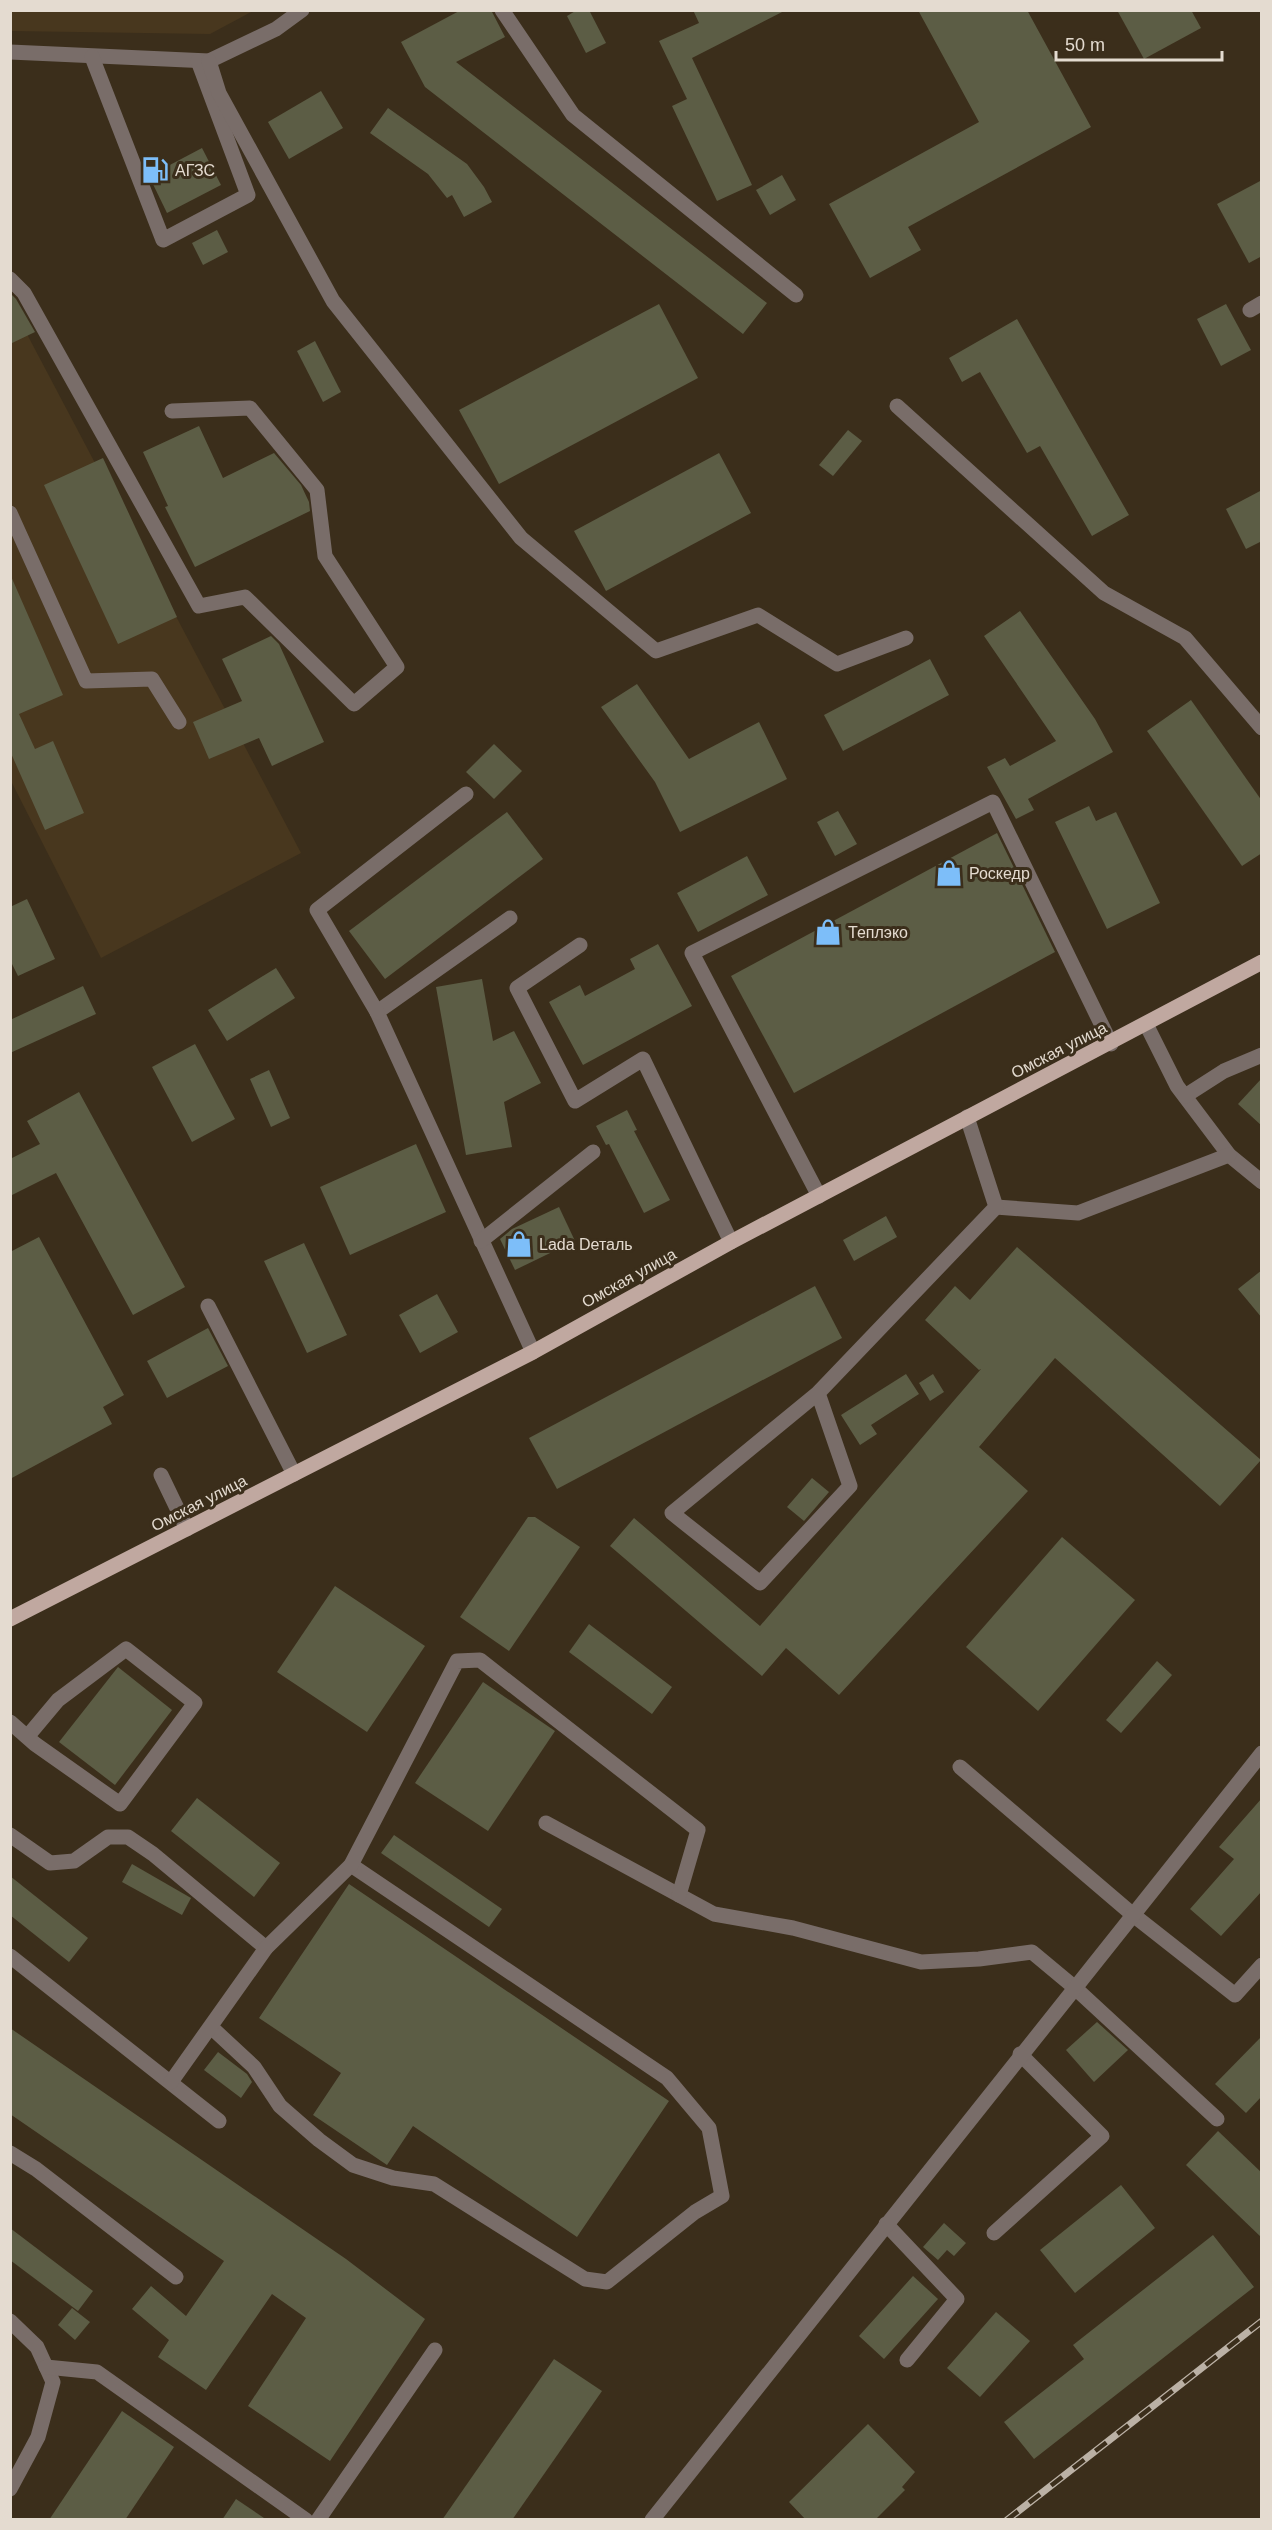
<svg xmlns="http://www.w3.org/2000/svg" width="1272" height="2530" viewBox="0 0 1272 2530" font-family="Arial,sans-serif">
<style>
.built{fill:#48371e}
.building{fill:#5c5d45}
.lines{fill:none;stroke-linecap:round;stroke-linejoin:round}
.minor{stroke:#796d69;stroke-width:15}
.major{stroke:#c0a8a0;stroke-width:15}
.rail-casing{stroke:#bbb1a5;stroke-width:7}
.rail{stroke:#3b2e1b;stroke-width:4.5;stroke-dasharray:14;stroke-linecap:butt}
.labels{text-anchor:middle;dominant-baseline:central;stroke-width:6;stroke-linejoin:round;paint-order:stroke}
.poi-label{font-size:16px;fill:#e4dbd0;stroke:#3b2e1b;text-anchor:start}
.street-label{font-size:16px;fill:#e4dbd0;stroke:#3b2e1b}
</style>
<rect width="100%" height="100%" fill="#3b2e1b"/>
<g class="built">
<path d="M 11,10 L 253,10 L 253,11 L 210,34 L 11,31 Z"/>
<path d="M 10,302 L 301,853 L 101,958 L 11,781 Z"/>
</g>
<g class="building">
<path d="M 461,10 L 491,10 L 505,37 L 456,62 L 767,303 L 743,334 L 425,87 L 401,42 Z"/>
<path d="M 577,10 L 589,10 L 606,43 L 586,53 L 567,16 Z"/>
<path d="M 693,10 L 786,10 L 692,58 L 752,185 L 717,201 L 672,106 L 687,99 L 659,41 L 699,23 Z"/>
<path d="M 918,10 L 1027,10 L 1091,127 L 908,227 L 921,250 L 870,278 L 829,204 L 979,122 Z"/>
<path d="M 1117,10 L 1191,10 L 1201,28 L 1144,59 Z"/>
<path d="M 321,91 L 343,128 L 289,159 L 268,122 Z"/>
<path d="M 388,108 L 467,164 L 484,187 L 492,202 L 464,217 L 452,195 L 447,198 L 428,174 L 370,133 Z"/>
<path d="M 202,148 L 221,185 L 167,213 L 149,176 Z"/>
<path d="M 782,175 L 796,200 L 770,215 L 756,190 Z"/>
<path d="M 1262,180 L 1262,256 L 1249,263 L 1217,204 Z"/>
<path d="M 217,230 L 228,252 L 203,265 L 192,243 Z"/>
<path d="M 10,293 L 16,299 L 35,332 L 10,344 Z"/>
<path d="M 659,304 L 698,378 L 499,484 L 459,410 Z"/>
<path d="M 1226,304 L 1251,350 L 1221,366 L 1197,319 Z"/>
<path d="M 1017,319 L 1129,515 L 1092,536 L 1040,446 L 1027,453 L 980,372 L 962,382 L 949,358 Z"/>
<path d="M 315,341 L 341,392 L 323,402 L 297,351 Z"/>
<path d="M 199,426 L 223,478 L 274,453 L 301,485 L 309,502 L 310,511 L 195,567 L 165,507 L 168,506 L 143,452 Z"/>
<path d="M 848,430 L 862,441 L 833,476 L 819,465 Z"/>
<path d="M 719,453 L 751,513 L 606,591 L 574,531 Z"/>
<path d="M 103,458 L 177,617 L 118,644 L 44,485 Z"/>
<path d="M 1262,490 L 1262,541 L 1246,549 L 1226,509 Z"/>
<path d="M 10,574 L 63,695 L 19,714 L 35,749 L 53,741 L 84,813 L 45,830 L 10,751 Z"/>
<path d="M 1020,611 L 1095,719 L 1113,752 L 1028,799 L 1034,810 L 1016,819 L 987,767 L 1005,758 L 1010,766 L 1056,741 L 984,636 Z"/>
<path d="M 271,636 L 279,644 L 324,742 L 272,766 L 259,738 L 209,759 L 193,722 L 242,701 L 222,659 Z"/>
<path d="M 930,659 L 949,695 L 843,751 L 824,715 Z"/>
<path d="M 637,684 L 689,759 L 759,722 L 787,779 L 680,832 L 655,782 L 601,707 Z"/>
<path d="M 1191,700 L 1262,801 L 1262,853 L 1242,866 L 1147,731 Z"/>
<path d="M 494,744 L 522,771 L 494,799 L 466,772 Z"/>
<path d="M 1089,806 L 1096,821 L 1116,812 L 1160,903 L 1107,929 L 1055,822 Z"/>
<path d="M 838,811 L 857,844 L 835,856 L 817,822 Z"/>
<path d="M 507,812 L 543,859 L 385,979 L 349,931 Z"/>
<path d="M 997,833 L 1055,952 L 794,1093 L 731,976 Z"/>
<path d="M 747,856 L 768,895 L 698,932 L 677,893 Z"/>
<path d="M 27,899 L 55,959 L 18,976 L 10,960 L 10,907 Z"/>
<path d="M 658,944 L 692,1006 L 583,1065 L 549,1002 L 580,985 L 585,996 L 635,969 L 630,959 Z"/>
<path d="M 276,968 L 295,998 L 227,1041 L 208,1010 Z"/>
<path d="M 482,979 L 493,1041 L 514,1031 L 541,1083 L 504,1102 L 512,1147 L 466,1155 L 436,987 Z"/>
<path d="M 83,986 L 96,1014 L 10,1053 L 10,1020 Z"/>
<path d="M 195,1044 L 235,1119 L 192,1142 L 152,1067 Z"/>
<path d="M 269,1070 L 290,1118 L 271,1127 L 250,1079 Z"/>
<path d="M 1262,1078 L 1262,1126 L 1238,1104 Z"/>
<path d="M 79,1092 L 185,1287 L 133,1315 L 56,1173 L 10,1196 L 10,1159 L 40,1144 L 27,1121 Z"/>
<path d="M 627,1110 L 637,1130 L 634,1131 L 670,1200 L 644,1213 L 609,1144 L 606,1145 L 596,1126 Z"/>
<path d="M 416,1144 L 446,1212 L 350,1255 L 320,1187 Z"/>
<path d="M 559,1207 L 575,1241 L 515,1270 L 500,1239 L 512,1229 Z"/>
<path d="M 886,1216 L 897,1237 L 854,1261 L 843,1240 Z"/>
<path d="M 39,1237 L 124,1395 L 103,1407 L 112,1424 L 10,1479 L 10,1252 Z"/>
<path d="M 304,1243 L 347,1335 L 307,1353 L 264,1261 Z"/>
<path d="M 1017,1247 L 1261,1460 L 1220,1506 L 1055,1358 L 979,1447 L 1028,1491 L 839,1695 L 786,1648 L 762,1676 L 610,1546 L 634,1518 L 760,1626 L 981,1369 L 979,1370 L 925,1320 L 955,1286 L 970,1300 Z"/>
<path d="M 1262,1270 L 1262,1318 L 1238,1289 Z"/>
<path d="M 815,1286 L 842,1338 L 557,1489 L 529,1438 Z"/>
<path d="M 437,1294 L 458,1332 L 420,1353 L 399,1315 Z"/>
<path d="M 208,1328 L 228,1366 L 167,1398 L 147,1361 Z"/>
<path d="M 906,1374 L 919,1394 L 871,1425 L 877,1434 L 860,1445 L 841,1415 Z"/>
<path d="M 933,1374 L 944,1392 L 930,1401 L 919,1383 Z"/>
<path d="M 812,1478 L 829,1492 L 804,1521 L 787,1507 Z"/>
<path d="M 528,1517 L 535,1517 L 580,1547 L 509,1651 L 460,1617 Z"/>
<path d="M 1062,1537 L 1135,1600 L 1038,1711 L 966,1647 Z"/>
<path d="M 335,1586 L 425,1646 L 367,1732 L 277,1672 Z"/>
<path d="M 589,1624 L 672,1687 L 652,1714 L 569,1652 Z"/>
<path d="M 1157,1661 L 1172,1675 L 1121,1733 L 1106,1720 Z"/>
<path d="M 118,1667 L 172,1710 L 115,1785 L 59,1742 Z"/>
<path d="M 483,1682 L 555,1731 L 488,1831 L 415,1783 Z"/>
<path d="M 197,1798 L 280,1863 L 254,1897 L 171,1831 Z"/>
<path d="M 1262,1798 L 1262,1891 L 1221,1936 L 1190,1909 L 1234,1859 L 1219,1847 Z"/>
<path d="M 394,1835 L 502,1909 L 489,1927 L 381,1853 Z"/>
<path d="M 132,1864 L 191,1898 L 182,1915 L 122,1882 Z"/>
<path d="M 10,1876 L 88,1938 L 69,1962 L 10,1915 Z"/>
<path d="M 349,1884 L 669,2101 L 577,2237 L 413,2126 L 387,2165 L 313,2115 L 341,2073 L 259,2018 Z"/>
<path d="M 1097,2022 L 1128,2050 L 1094,2082 L 1066,2050 Z"/>
<path d="M 10,2028 L 346,2259 L 425,2319 L 330,2461 L 248,2406 L 306,2318 L 272,2294 L 206,2390 L 158,2357 L 169,2340 L 132,2309 L 151,2286 L 186,2316 L 224,2261 L 10,2114 Z"/>
<path d="M 1262,2036 L 1262,2096 L 1246,2113 L 1215,2084 Z"/>
<path d="M 218,2052 L 247,2074 L 252,2082 L 241,2098 L 204,2070 Z"/>
<path d="M 1218,2131 L 1262,2173 L 1262,2238 L 1186,2165 Z"/>
<path d="M 1121,2185 L 1155,2228 L 1075,2293 L 1040,2250 Z"/>
<path d="M 944,2223 L 966,2243 L 954,2256 L 947,2250 L 938,2260 L 923,2247 Z"/>
<path d="M 10,2228 L 93,2291 L 78,2311 L 10,2260 Z"/>
<path d="M 1213,2235 L 1254,2287 L 1034,2459 L 1004,2422 L 1084,2359 L 1073,2345 Z"/>
<path d="M 913,2276 L 938,2299 L 884,2359 L 859,2336 Z"/>
<path d="M 72,2308 L 90,2322 L 75,2340 L 58,2325 Z"/>
<path d="M 996,2312 L 1030,2341 L 980,2397 L 947,2368 Z"/>
<path d="M 554,2359 L 602,2391 L 512,2520 L 442,2520 Z"/>
<path d="M 122,2411 L 174,2447 L 125,2520 L 49,2520 Z"/>
<path d="M 868,2424 L 915,2472 L 902,2487 L 905,2490 L 875,2520 L 806,2520 L 789,2502 Z"/>
<path d="M 236,2499 L 267,2520 L 222,2520 Z"/>
</g>
<g class="lines">
<g class="minor">
<path d="M 502,10 L 573,115 L 796,295"/>
<path d="M 10,52 L 209,61 L 276,29 L 302,10"/>
<path d="M 92,57 L 163,240 L 248,195 L 198,61"/>
<path d="M 209,61 L 219,93 L 333,301 L 521,538 L 656,651 L 758,615 L 837,664 L 906,638"/>
<path d="M 10,279 L 24,293 L 199,606 L 245,597 L 354,704 L 397,667 L 325,556 L 317,490 L 250,408 L 172,411"/>
<path d="M 1250,310 L 1262,303"/>
<path d="M 897,406 L 1104,593 L 1185,638 L 1262,728"/>
<path d="M 10,513 L 86,681 L 152,679 L 179,722"/>
<path d="M 510,918 L 377,1012 L 533,1352"/>
<path d="M 580,945 L 517,988 L 575,1101 L 643,1059 L 731,1242"/>
<path d="M 377,1012 L 317,910 L 466,794"/>
<path d="M 1146,1024 L 1177,1086 L 1229,1155 L 1262,1182"/>
<path d="M 1185,1096 L 1224,1071 L 1262,1055"/>
<path d="M 819,1196 L 692,953 L 993,802 L 1111,1044"/>
<path d="M 996,1207 L 1078,1213 L 1229,1155"/>
<path d="M 481,1241 L 593,1152"/>
<path d="M 208,1306 L 294,1474"/>
<path d="M 818,1393 L 672,1513 L 760,1583 L 850,1486 L 818,1393 L 996,1207 L 967,1117"/>
<path d="M 161,1475 L 187,1529"/>
<path d="M 10,1722 L 35,1744 L 120,1804 L 195,1703 L 126,1649 L 58,1700 L 27,1737"/>
<path d="M 960,1767 L 1132,1914 L 1235,1995 L 1262,1965"/>
<path d="M 546,1823 L 714,1914 L 793,1928 L 921,1962 L 979,1959 L 1032,1952 L 1074,1987 L 1217,2119"/>
<path d="M 10,1835 L 50,1863 L 74,1861 L 108,1837 L 128,1837 L 153,1854 L 266,1948"/>
<path d="M 10,1956 L 219,2121"/>
<path d="M 211,2027 L 254,2067 L 280,2106 L 319,2140 L 353,2165 L 393,2178 L 434,2184 L 585,2279 L 607,2282 L 695,2212 L 722,2196 L 709,2128 L 667,2078 L 351,1865"/>
<path d="M 171,2082 L 266,1948 L 351,1865 L 457,1661 L 480,1660 L 698,1830 L 679,1895"/>
<path d="M 10,2153 L 36,2169 L 176,2277"/>
<path d="M 886,2224 L 957,2299 L 907,2360"/>
<path d="M 994,2233 L 1102,2136 L 1020,2054"/>
<path d="M 10,2321 L 37,2347 L 53,2382 L 38,2437 L 10,2489"/>
<path d="M 46,2367 L 97,2372 L 306,2520"/>
<path d="M 318,2520 L 435,2350"/>
<path d="M 652,2520 L 1262,1753"/>
</g>
<path class="major" d="M 10,1619 L 533,1352 L 731,1242 L 1262,962"/>
<defs>
<path id="rail" d="M 1007,2520 L 1262,2321"/>
</defs>
<use href="#rail" class="rail-casing"/>
<use href="#rail" class="rail"/>
</g>
<defs>
<symbol id="fuel-bare" viewBox="-9 -9 18 18"><path d="M-5.5-6h7V0h2V4h1.3V-2.5L3-4.5l.8-.8L6-3V5H2.5V1h-1V6h-7ZM-4.2-4.7v3.2H.2V-4.7Z" fill="#7dbef9" stroke="#3b2e1b" stroke-width="2.5" paint-order="stroke"/></symbol>
<symbol id="shop-bare" viewBox="-9 -9 18 18"><path d="M-5-2.5h2.3a2.7 3.5 0 0 1 5.4 0H5L5.5 6h-11ZM-1.5-2.5h3a1.5 2.3 0 0 0-3 0Z" fill="#7dbef9" stroke="#3b2e1b" stroke-width="2.5" paint-order="stroke"/></symbol>
</defs>
<g fill-rule="evenodd">
<use href="#fuel-bare" x="136" y="151" width="38" height="38"/>
<use href="#shop-bare" x="930" y="854" width="38" height="38"/>
<use href="#shop-bare" x="809" y="913" width="38" height="38"/>
<use href="#shop-bare" x="500" y="1225" width="38" height="38"/>
</g>
<g class="labels">
<g class="poi-label">
<text x="175" y="170">АГЗС</text>
<text x="969" y="873">Роскедр</text>
<text x="848" y="932">Теплэко</text>
<text x="539" y="1244">Lada Dеталь</text>
</g>
<g class="street-label">
<text transform="translate(1059 1050) rotate(-27)">Омская улица</text>
<text transform="translate(629 1278) rotate(-29)">Омская улица</text>
<text transform="translate(199 1503) rotate(-27)">Омская улица</text>
</g>
</g>
<rect width="1272" height="2530" fill="none" stroke="#e4dbd0" stroke-width="24"/>
<path d="M1056 51v9h166v-9" fill="none" stroke="#e4dbd0" stroke-width="3"/>
<text x="1065" y="51" font-size="18" fill="#e4dbd0" stroke="#3b2e1b" stroke-width="4.5" paint-order="stroke">50 m</text>
</svg>
